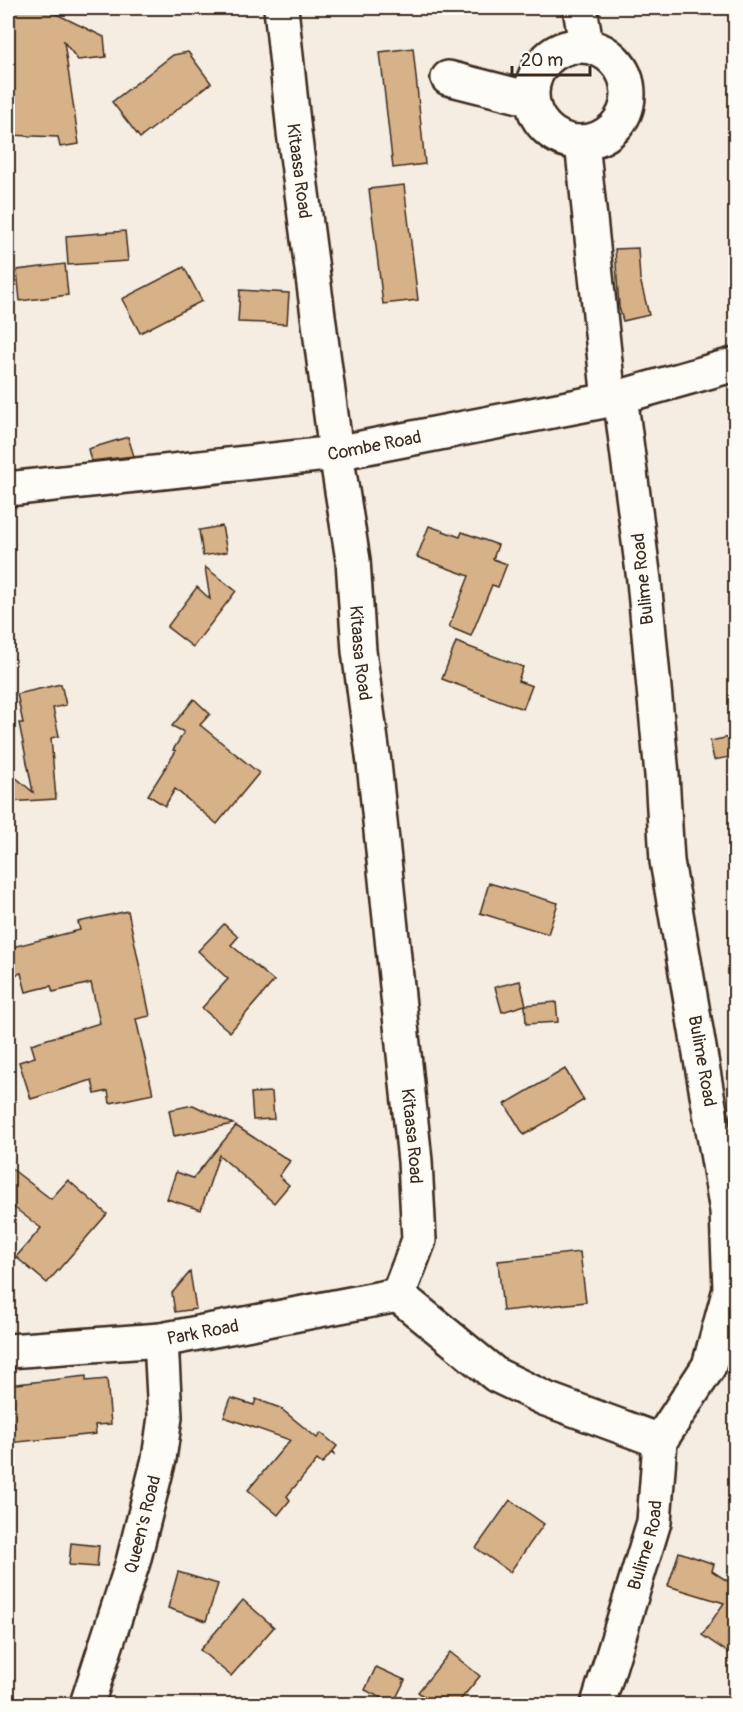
<svg xmlns="http://www.w3.org/2000/svg" width="743" height="1712" viewBox="0 0 743 1712" font-family="Pangolin,sans-serif">
<style>
.building{fill:#d7b188;stroke:#3b2a1e;stroke-width:1.5}
.lines{fill:none;stroke-linecap:round;stroke-linejoin:round}
.minor-casing{stroke:#3b2a1e;stroke-width:38}
.minor{stroke:#fdfcf7;stroke-width:33}
.labels{text-anchor:middle;dominant-baseline:central;stroke-width:6;stroke-linejoin:round;paint-order:stroke}
.street-label{font-size:18px;fill:#3b2a1e;stroke:#fdfcf7}
</style>
<rect width="100%" height="100%" fill="#f5ede1"/>
<filter id="ink" filterUnits="userSpaceOnUse"><feTurbulence type="fractalNoise" baseFrequency=".0167" numOctaves="2"/><feDisplacementMap in="SourceGraphic" scale="12" xChannelSelector="R" yChannelSelector="G"/><feConvolveMatrix kernelMatrix="1 2 1 2 8 2 1 2 1" color-interpolation-filters="sRGB"/></filter>
<g filter="url(#ink)">
<g class="building">
<path d="M 11,8 L 44,8 L 104,37 L 106,57 L 78,60 L 64,42 L 79,144 L 60,147 L 58,137 L 8,135 L 8,98 L 11,98 Z"/>
<path d="M 413,48 L 425,164 L 393,168 L 380,52 Z"/>
<path d="M 188,52 L 211,83 L 140,138 L 112,102 L 173,55 Z"/>
<path d="M 404,185 L 418,300 L 383,304 L 369,189 Z"/>
<path d="M 125,231 L 128,261 L 68,265 L 66,236 Z"/>
<path d="M 638,248 L 640,279 L 649,315 L 623,321 L 619,307 L 615,249 Z"/>
<path d="M 65,264 L 68,295 L 20,301 L 17,270 Z"/>
<path d="M 184,267 L 202,301 L 140,333 L 122,299 Z"/>
<path d="M 240,290 L 289,293 L 287,324 L 238,322 Z"/>
<path d="M 128,437 L 134,456 L 91,461 L 88,449 Z"/>
<path d="M 222,526 L 227,552 L 203,556 L 199,530 Z"/>
<path d="M 429,526 L 460,537 L 462,532 L 498,545 L 493,559 L 507,564 L 498,587 L 492,585 L 471,636 L 449,627 L 469,576 L 417,557 Z"/>
<path d="M 205,567 L 236,591 L 193,647 L 167,627 L 197,587 L 210,599 Z"/>
<path d="M 456,642 L 523,667 L 518,681 L 532,686 L 523,709 L 442,679 Z"/>
<path d="M 61,684 L 66,705 L 53,708 L 59,736 L 51,738 L 56,799 L 8,802 L 8,771 L 33,792 L 19,723 L 23,723 L 17,694 Z"/>
<path d="M 194,699 L 210,714 L 200,725 L 259,773 L 217,824 L 175,789 L 165,806 L 148,795 L 176,751 L 173,750 L 184,732 L 172,726 Z"/>
<path d="M 735,736 L 735,756 L 714,760 L 710,741 Z"/>
<path d="M 489,883 L 558,903 L 548,934 L 480,913 Z"/>
<path d="M 128,911 L 150,1016 L 136,1019 L 153,1094 L 110,1103 L 108,1091 L 95,1094 L 92,1080 L 31,1099 L 19,1062 L 35,1057 L 31,1044 L 100,1023 L 91,983 L 53,992 L 51,986 L 26,992 L 21,973 L 11,976 L 8,962 L 8,948 L 80,930 L 78,922 Z"/>
<path d="M 224,924 L 238,937 L 231,945 L 274,981 L 230,1032 L 202,1008 L 228,979 L 198,951 Z"/>
<path d="M 520,981 L 526,1005 L 556,1002 L 558,1022 L 526,1024 L 525,1005 L 502,1012 L 495,987 Z"/>
<path d="M 565,1069 L 584,1100 L 524,1135 L 505,1104 Z"/>
<path d="M 272,1092 L 274,1119 L 253,1120 L 251,1093 Z"/>
<path d="M 193,1105 L 233,1124 L 174,1136 L 169,1110 Z"/>
<path d="M 236,1126 L 290,1161 L 279,1176 L 289,1185 L 274,1203 L 219,1155 L 201,1210 L 167,1199 L 176,1172 L 193,1178 Z"/>
<path d="M 8,1166 L 51,1199 L 68,1180 L 107,1214 L 47,1283 L 16,1257 L 41,1228 L 8,1203 Z"/>
<path d="M 580,1252 L 586,1302 L 503,1311 L 498,1261 Z"/>
<path d="M 190,1272 L 196,1309 L 175,1312 L 172,1293 Z"/>
<path d="M 86,1376 L 86,1381 L 107,1379 L 111,1424 L 95,1425 L 96,1434 L 8,1443 L 8,1385 Z"/>
<path d="M 231,1398 L 254,1405 L 256,1399 L 280,1408 L 317,1438 L 321,1433 L 337,1446 L 333,1451 L 334,1455 L 331,1453 L 322,1464 L 317,1460 L 287,1496 L 290,1500 L 278,1515 L 248,1490 L 290,1440 L 224,1417 Z"/>
<path d="M 510,1500 L 544,1524 L 510,1572 L 476,1548 Z"/>
<path d="M 71,1543 L 99,1546 L 97,1567 L 69,1565 Z"/>
<path d="M 679,1552 L 714,1564 L 712,1571 L 735,1586 L 735,1585 L 735,1657 L 702,1635 L 724,1603 L 668,1586 Z"/>
<path d="M 178,1572 L 218,1584 L 206,1621 L 168,1608 Z"/>
<path d="M 243,1600 L 274,1627 L 231,1676 L 200,1650 Z"/>
<path d="M 450,1652 L 480,1676 L 457,1704 L 434,1704 L 418,1692 Z"/>
<path d="M 376,1667 L 405,1680 L 393,1704 L 365,1690 Z"/>
</g>
<g class="lines">
<defs>
<g id="minor">
<path id="s1" d="M 281,8 L 294,132 L 336,453 L 353,560 L 359,651 L 374,763 L 415,1161 L 419,1240 L 398,1295"/>
<path d="M 580,8 L 586,45"/>
<circle cx="580" cy="94" r="48"/>
<path d="M 448,78 L 531,99"/>
<path d="M 582,142 L 609,400"/>
<path id="s2" d="M 8,489 L 336,453 L 609,400 L 736,364"/>
<path d="M 398,1295 L 496,1375 L 546,1399 L 660,1441"/>
<path id="s3" d="M 8,1351 L 161,1340 L 398,1295"/>
<path id="s4" d="M 87,1704 L 133,1562 L 159,1459 L 165,1417 L 161,1340"/>
<path id="s5" d="M 598,1704 L 654,1522 L 660,1441 L 709,1366 L 730,1289 L 727,1211 L 667,861 L 662,775 L 644,580 L 620,395"/>
</g>
</defs>
<use href="#minor" class="minor-casing"/>
<use href="#minor" class="minor"/>
</g>
</g>
<g class="labels">
<g class="street-label">
<text stroke="none"><textPath href="#s1" startOffset="164">Kitaasa Road</textPath></text>
<text stroke="none"><textPath href="#s2" startOffset="369">Combe Road</textPath></text>
<text transform="translate(643 579) rotate(-96)">Bulime Road</text>
<text stroke="none"><textPath href="#s1" startOffset="650">Kitaasa Road</textPath></text>
<text transform="translate(702 1061) rotate(80)">Bulime Road</text>
<text stroke="none"><textPath href="#s1" startOffset="1136">Kitaasa Road</textPath></text>
<text stroke="none"><textPath href="#s3" startOffset="196">Park Road</textPath></text>
<text stroke="none"><textPath href="#s4" startOffset="188">Queen's Road</textPath></text>
<text stroke="none"><textPath href="#s5" startOffset="166">Bulime Road</textPath></text>
</g>
</g>
<rect width="743" height="1712" fill="none" stroke="#fdfcf7" stroke-width="30"/>
<rect x="15" y="15" width="713" height="1682" fill="none" stroke="#3b2a1e" stroke-width="2" filter="url(#ink)"/>
<path d="M512 66v9h78v-9" fill="none" stroke="#3b2a1e" stroke-width="3"/>
<text x="521" y="66" font-size="18" fill="#3b2a1e" stroke="#fdfcf7" stroke-width="4.5" paint-order="stroke">20 m</text>
</svg>
